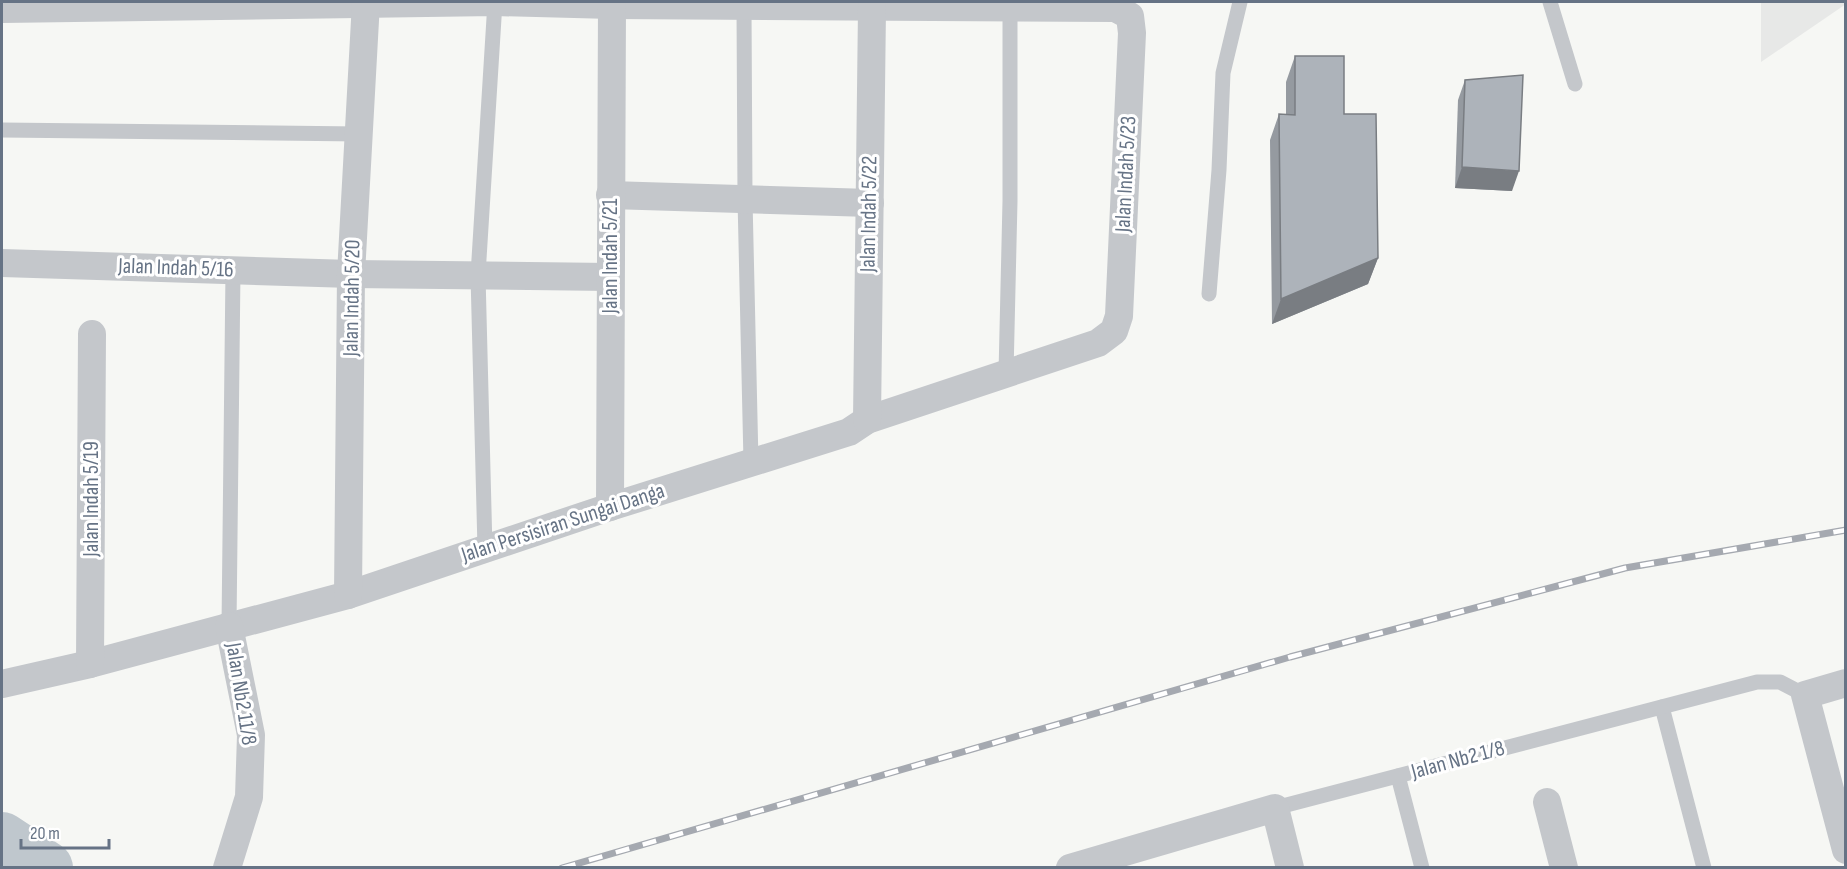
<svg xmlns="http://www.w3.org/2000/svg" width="1847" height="869" viewBox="0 0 1847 869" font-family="'Sofia Sans Condensed',sans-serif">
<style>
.built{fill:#e7e8e7}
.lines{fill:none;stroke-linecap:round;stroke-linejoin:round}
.river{stroke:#bfc7cd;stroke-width:54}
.service{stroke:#c4c7cb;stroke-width:15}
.minor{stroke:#c4c7cb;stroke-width:28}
.rail-casing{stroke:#a5a9b0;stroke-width:7}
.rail{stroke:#fff;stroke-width:4.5;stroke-dasharray:14;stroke-linecap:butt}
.wall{fill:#959aa0}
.shaded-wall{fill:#797d82}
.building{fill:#adb3ba;stroke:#797d82;stroke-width:1.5}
.labels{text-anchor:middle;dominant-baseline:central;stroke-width:6;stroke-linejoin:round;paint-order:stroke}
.street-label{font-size:22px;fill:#667385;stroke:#fff}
</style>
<rect width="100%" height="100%" fill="#f6f7f4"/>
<path class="built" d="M 1761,2 L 1845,2 L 1846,4 L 1761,62 Z"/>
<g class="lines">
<path class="river" d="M 2,839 L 46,868"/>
<g class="service">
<path d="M 1550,2 L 1575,84"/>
<path d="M 744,7 L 745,199 L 751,462"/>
<path d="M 2,130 L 359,134"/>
<path d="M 1209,294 L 1219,170 L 1223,73 L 1240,2"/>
<path d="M 1006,374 L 1010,201 L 1010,8"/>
<path d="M 485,549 L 478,275 L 495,2"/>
<path d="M 229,626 L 233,270"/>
<path d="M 1662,707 L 1704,868"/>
<path d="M 1398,776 L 1422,868"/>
<path d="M 1275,808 L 1757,682 L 1780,682 L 1805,695"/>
</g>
<g class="minor">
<path d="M 2,9 L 495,2 L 612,5 L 1115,8 L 1130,16 L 1132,33 L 1119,316 L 1114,331 L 1098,343 L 867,420 L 849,432 L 610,507 L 348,595 L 90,664 L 2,684"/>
<path d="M 610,195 L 870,203"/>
<path d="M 2,263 L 351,274 L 610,277"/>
<path d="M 867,420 L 872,8"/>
<path d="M 610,507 L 612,5"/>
<path d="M 348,595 L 351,274 L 366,2"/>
<path d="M 90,664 L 92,334"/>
<path d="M 1846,683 L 1805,695 L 1846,850"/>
<path d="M 1547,802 L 1564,868"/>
<path d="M 227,868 L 249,797 L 251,735 L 229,626"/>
<path d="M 1070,868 L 1275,808 L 1290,868"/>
</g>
<defs>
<path id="rail" d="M 562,868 L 1290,657 L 1625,568 L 1846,530"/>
</defs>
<use href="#rail" class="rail-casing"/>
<use href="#rail" class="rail"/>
</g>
<g class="wall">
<path d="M 1295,56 L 1344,114 L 1378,258 L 1368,284 L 1272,324 L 1270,140 L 1279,114 L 1286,115 L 1286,82 Z"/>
<path d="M 1465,80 L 1512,191 L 1455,188 L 1458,100 Z"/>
</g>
<g class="shaded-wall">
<path d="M 1462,167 L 1519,171 L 1512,191 L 1455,188 Z"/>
<path d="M 1378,258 L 1368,284 L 1272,324 L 1281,299 Z"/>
</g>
<g class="building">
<path d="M 1295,56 L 1344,56 L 1344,114 L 1376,114 L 1378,258 L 1281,299 L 1279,114 L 1295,115 Z"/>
<path d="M 1523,75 L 1519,171 L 1462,167 L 1465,80 Z"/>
</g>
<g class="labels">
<g class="street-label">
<text transform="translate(1126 174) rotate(-87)">Jalan Indah 5/23</text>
<text transform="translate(869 214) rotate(-89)">Jalan Indah 5/22</text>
<text transform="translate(610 256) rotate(-90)">Jalan Indah 5/21</text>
<text transform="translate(176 268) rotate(2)">Jalan Indah 5/16</text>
<text transform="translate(352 298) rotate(-89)">Jalan Indah 5/20</text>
<text transform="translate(91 499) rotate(-90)">Jalan Indah 5/19</text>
<text transform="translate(563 523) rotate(-18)">Jalan Persisiran Sungai Danga</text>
<text transform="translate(241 694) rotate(81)">Jalan Nb2 11/8</text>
<text transform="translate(1458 760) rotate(-15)">Jalan Nb2 1/8</text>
</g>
</g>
<rect width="1847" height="869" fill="none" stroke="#667385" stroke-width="6"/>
<path d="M21 839v9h88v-9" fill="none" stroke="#667385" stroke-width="3"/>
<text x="30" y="839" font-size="18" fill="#667385" stroke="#ffffff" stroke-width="4.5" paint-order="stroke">20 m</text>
</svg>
